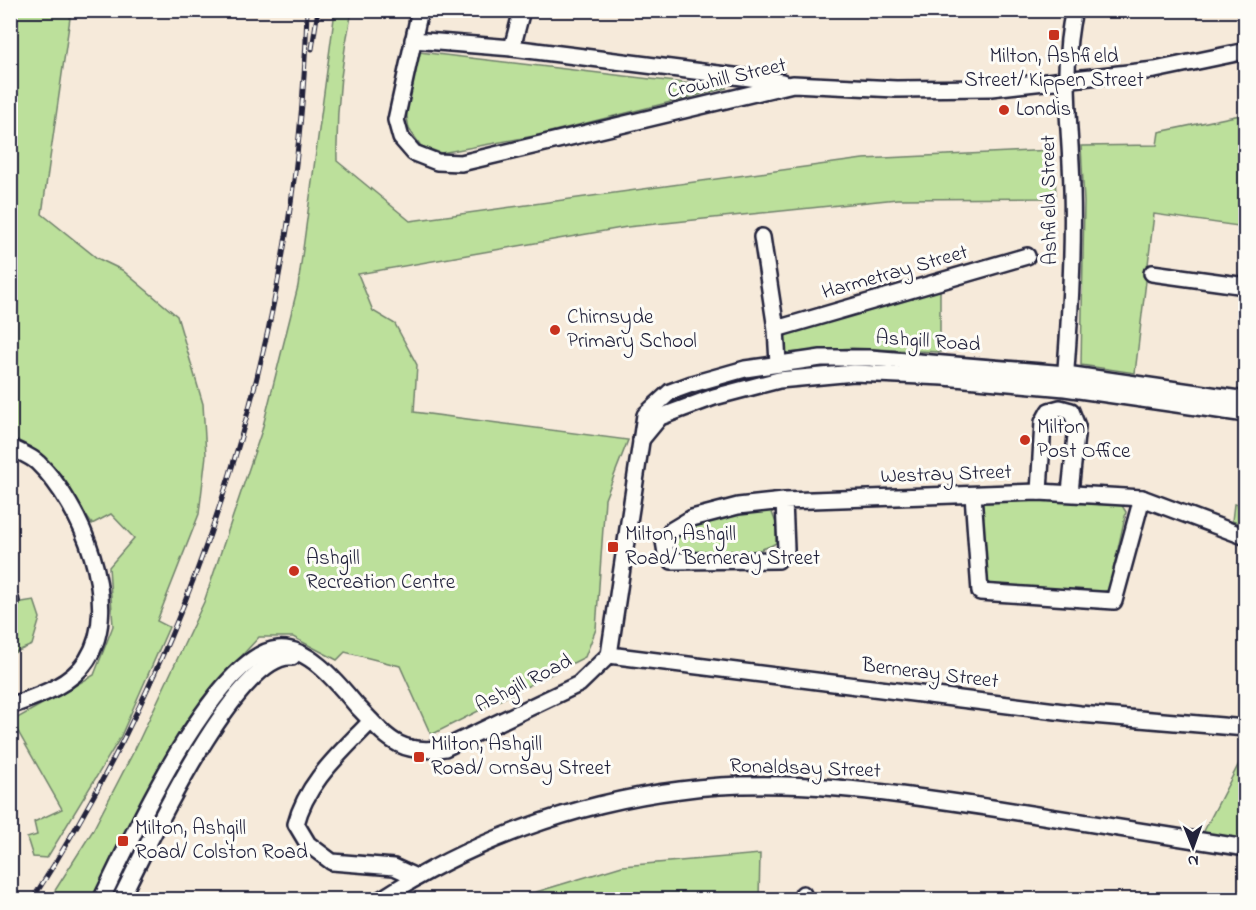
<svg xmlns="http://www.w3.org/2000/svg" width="1256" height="910" viewBox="0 0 1256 910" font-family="'Indie Flower',sans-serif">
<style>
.green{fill:#bce09b;stroke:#6f816b;stroke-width:1.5}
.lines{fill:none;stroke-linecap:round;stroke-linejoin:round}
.minor-casing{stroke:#22223b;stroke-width:20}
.minor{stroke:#fdfcf7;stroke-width:15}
.rail-casing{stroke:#22223b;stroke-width:5}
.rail{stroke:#fdfcf7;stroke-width:3;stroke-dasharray:9;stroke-linecap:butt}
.poi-dot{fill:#c8321e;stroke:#fdfcf7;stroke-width:2}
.labels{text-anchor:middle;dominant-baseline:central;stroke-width:6;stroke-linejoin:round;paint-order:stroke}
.poi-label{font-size:21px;fill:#22223b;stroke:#fdfcf7;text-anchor:start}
.street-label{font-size:21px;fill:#22223b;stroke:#fdfcf7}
</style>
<rect width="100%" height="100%" fill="#f6eada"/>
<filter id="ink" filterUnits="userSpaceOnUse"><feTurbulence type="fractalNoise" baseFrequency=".0167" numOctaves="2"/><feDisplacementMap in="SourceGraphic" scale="12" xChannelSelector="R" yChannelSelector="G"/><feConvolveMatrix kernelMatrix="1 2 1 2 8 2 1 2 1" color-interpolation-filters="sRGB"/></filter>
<g filter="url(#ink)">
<g class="green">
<path d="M 10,11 L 71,11 L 42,214 L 97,258 L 122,270 L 177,316 L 203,404 L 206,455 L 199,514 L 157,621 L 169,627 L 120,738 L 47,858 L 33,857 L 27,838 L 37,835 L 34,822 L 62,809 L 12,721 L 94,675 L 113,626 L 109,567 L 134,538 L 111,514 L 92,524 L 44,457 L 11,439 Z"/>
<path d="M 335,11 L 352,11 C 341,61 336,109 337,161 L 410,221 L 863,159 L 1054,150 L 1056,198 L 897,199 L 627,227 L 358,274 L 373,311 L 395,324 L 417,365 L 414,412 L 628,440 L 605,499 L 596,629 L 585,657 L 431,735 L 400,666 L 345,652 L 337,660 L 293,637 L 259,637 L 202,699 L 171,751 L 95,899 L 49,900 L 92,832 L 135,749 L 204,602 L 262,430 L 298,286 Z"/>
<path d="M 419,52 L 727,88 L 534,136 L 441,153 L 421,146 L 409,129 L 406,111 Z"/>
<path d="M 1245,114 L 1245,227 L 1154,214 L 1135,373 L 1081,365 L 1084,202 L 1081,146 L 1157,145 L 1159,132 Z"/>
<path d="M 940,290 L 940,352 L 852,348 L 786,353 L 785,334 Z"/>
<path d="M 982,501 L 1119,501 L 1126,512 L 1109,590 L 1095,594 L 992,587 L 981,575 Z"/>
<path d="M 1234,504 L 1245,506 L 1245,525 L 1232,521 Z"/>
<path d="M 771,510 L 776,523 L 776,543 C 753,558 701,552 674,552 L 670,546 L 691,525 L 733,511 Z"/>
<path d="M 34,600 L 40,618 L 32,645 L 11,654 L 10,604 Z"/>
<path d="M 1245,752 L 1245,839 L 1203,833 Z"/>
<path d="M 760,854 L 759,899 L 513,899 L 622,866 Z"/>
</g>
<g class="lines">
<defs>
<g id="minor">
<path d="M 420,10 L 396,120 L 401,138 L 414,153 L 437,162 L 461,163 L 793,84 L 896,89 L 991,88 L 1155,70 L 1246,51"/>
<path d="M 413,40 L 512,48 L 782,82"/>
<path d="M 512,48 L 522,10"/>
<path d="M 762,237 L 776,329 L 778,363"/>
<path d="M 1152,273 L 1246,286"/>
<path d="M 776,329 L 1027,256"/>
<path d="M 1065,382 C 1070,318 1074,254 1072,189 C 1071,130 1060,69 1074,10"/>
<path d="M 641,440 L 660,417 L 714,397 L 779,380 L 854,373 L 944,377 L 1065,388 L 1246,414"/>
<path d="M 10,447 C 19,452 31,456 38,463 C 81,504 123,604 87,660 C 70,686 38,696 10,706"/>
<path d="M 1039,492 L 1043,422 L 1049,411 L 1060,408 L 1071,411 L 1077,426 L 1070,492"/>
<path d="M 973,495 L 980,592 L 1114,601 L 1142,498"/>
<path d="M 784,501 L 786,549 L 778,560 L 672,561 L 666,553 L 664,541 L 672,530 L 692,518 L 738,506 L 784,501 L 1039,492 L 1142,498 L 1246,537"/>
<path d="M 10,601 L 11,601"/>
<path d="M 609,655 L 1080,714 L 1246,728"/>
<path d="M 371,721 C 342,752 307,781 296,824 L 308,844 L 332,862 L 394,867 L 416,877"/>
<path d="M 803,894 L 803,900"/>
<path d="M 101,900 C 128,845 214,654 278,649 C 309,646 339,685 357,706 C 387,737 398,756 445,748 L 579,684 L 609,655 L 645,415 L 670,392 L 692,384 L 745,369 L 821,358 L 870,358 L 1066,374 L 1246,400"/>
<path d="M 120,900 C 144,853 236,652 292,657"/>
<path d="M 380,900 C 469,842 574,803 680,790 C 786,776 894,793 999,809 C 1081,822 1164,835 1246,848"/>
</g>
</defs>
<use href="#minor" class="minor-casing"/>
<use href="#minor" class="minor"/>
<defs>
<g id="rail">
<path d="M 312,49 L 318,10"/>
<path d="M 32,900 C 201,636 299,325 307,10"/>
</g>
</defs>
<use href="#rail" class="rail-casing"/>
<use href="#rail" class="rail"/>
</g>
</g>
<g class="poi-dot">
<rect x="1048" y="29" width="12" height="12" rx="3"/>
<circle cx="1004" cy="110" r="6"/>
<circle cx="555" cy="330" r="6"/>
<circle cx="1025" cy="440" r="6"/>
<rect x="607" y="541" width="12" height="12" rx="3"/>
<circle cx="294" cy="571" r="6"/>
<rect x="413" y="751" width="12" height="12" rx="3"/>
<rect x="117" y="835" width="12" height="12" rx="3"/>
</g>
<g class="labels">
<g class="poi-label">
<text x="1054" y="57" text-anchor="middle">Milton, Ashfield<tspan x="1054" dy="24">Street/ Kippen Street</tspan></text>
<text x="1016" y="110">Londis</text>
<text x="567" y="318">Chirnsyde<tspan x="567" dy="24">Primary School</tspan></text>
<text x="1037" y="428">Milton<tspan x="1037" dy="24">Post Office</tspan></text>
<text x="625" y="535">Milton, Ashgill<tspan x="625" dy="24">Road/ Berneray Street</tspan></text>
<text x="306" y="559">Ashgill<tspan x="306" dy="24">Recreation Centre</tspan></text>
<text x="431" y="745">Milton, Ashgill<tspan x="431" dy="24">Road/ Ornsay Street</tspan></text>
<text x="135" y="829">Milton, Ashgill<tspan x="135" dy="24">Road/ Colston Road</tspan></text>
</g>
<g class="street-label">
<text transform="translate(727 79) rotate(-13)">Crowhill Street</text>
<text transform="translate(1050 200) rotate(-91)">Ashfield Street</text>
<text transform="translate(895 273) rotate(-16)">Harmetray Street</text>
<text transform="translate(928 342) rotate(4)">Ashgill Road</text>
<text transform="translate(946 475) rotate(-2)">Westray Street</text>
<text transform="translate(930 674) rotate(7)">Berneray Street</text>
<text transform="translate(524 684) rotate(-27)">Ashgill Road</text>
<text transform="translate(805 769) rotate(2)">Ronaldsay Street</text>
</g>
</g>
<rect width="1256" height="910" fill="none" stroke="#fdfcf7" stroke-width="36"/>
<rect x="18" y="18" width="1220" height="874" fill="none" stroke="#22223b" stroke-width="2" filter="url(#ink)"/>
<g transform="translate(1193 847) rotate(179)" stroke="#fdfcf7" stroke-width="4.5" paint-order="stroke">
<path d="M0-4.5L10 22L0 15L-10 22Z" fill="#22223b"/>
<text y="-9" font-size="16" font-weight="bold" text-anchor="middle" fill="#22223b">N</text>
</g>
</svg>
